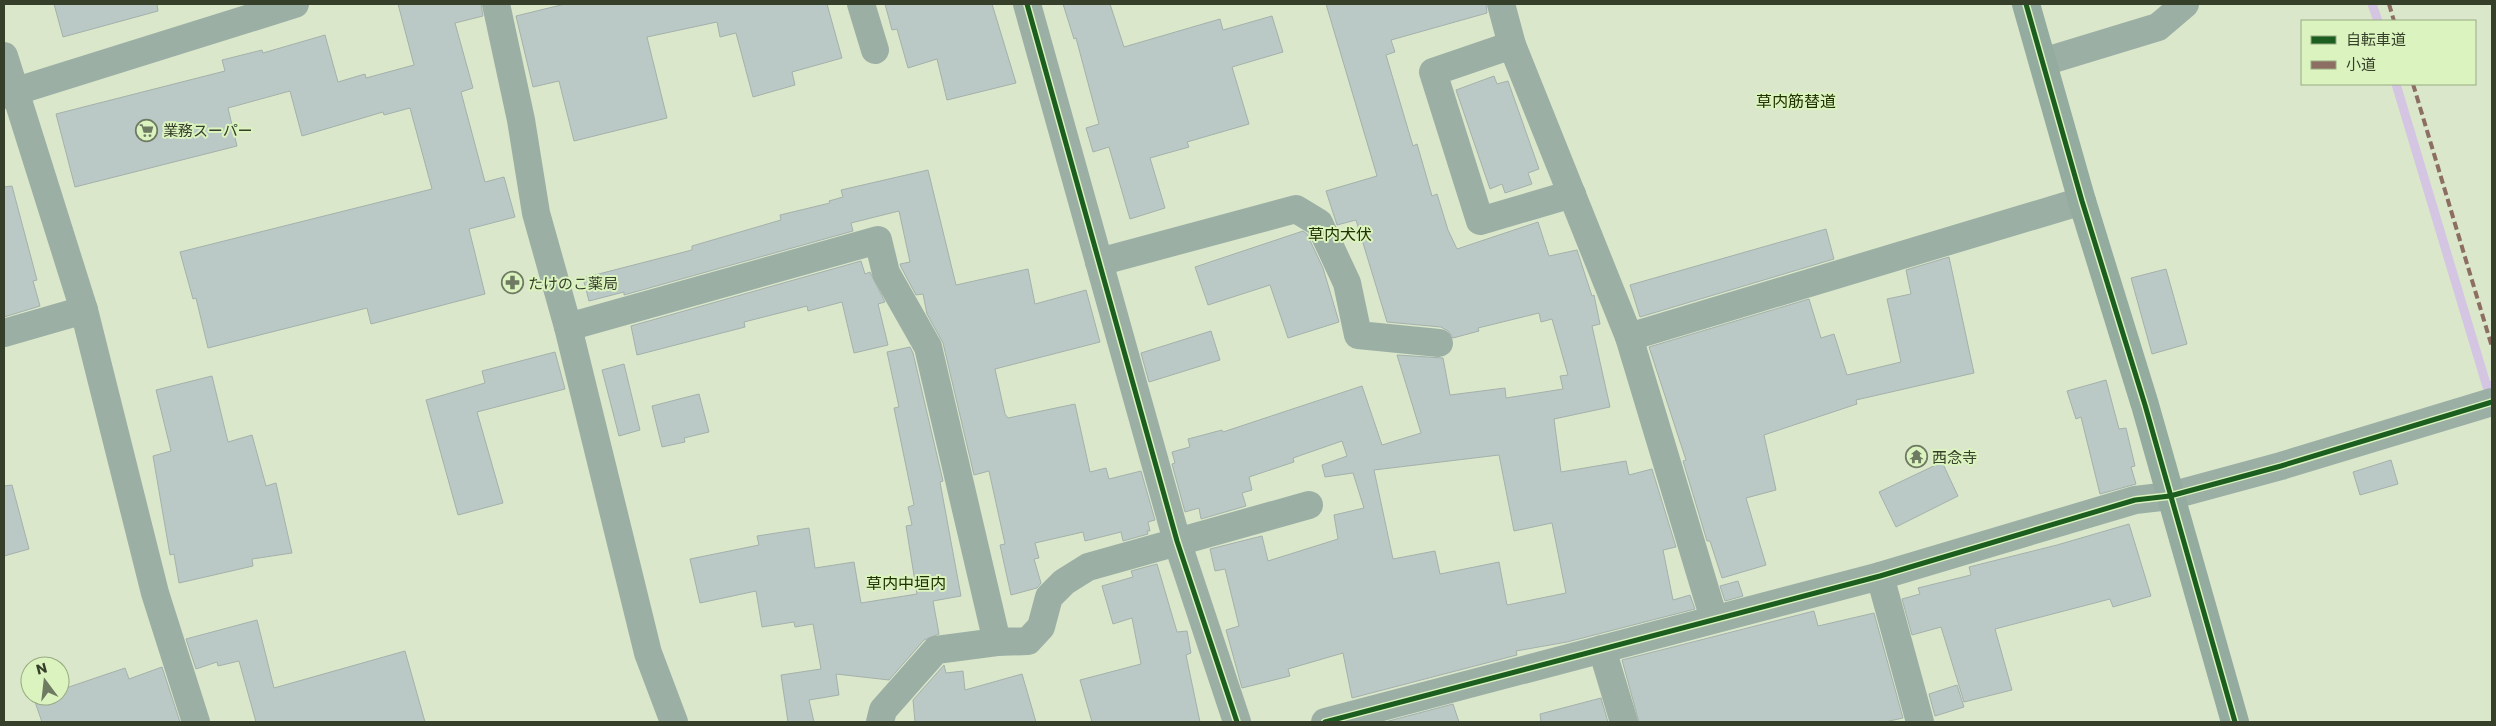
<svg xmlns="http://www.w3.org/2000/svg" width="2496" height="726" viewBox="0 0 2496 726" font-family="Poppins,'Noto Sans JP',sans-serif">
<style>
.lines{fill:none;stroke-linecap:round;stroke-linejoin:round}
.stream{stroke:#d4c5e3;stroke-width:9}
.building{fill:#bac9c5;stroke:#a4b1ac;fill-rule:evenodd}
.street{stroke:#9bafa5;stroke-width:28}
.secondary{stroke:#94ab9f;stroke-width:28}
.quiet{stroke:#8d6e63;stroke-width:4;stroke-dasharray:8 4;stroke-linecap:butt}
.cycleway-casing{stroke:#dbf3be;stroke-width:8}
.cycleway{stroke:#1b5e20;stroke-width:5}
.labels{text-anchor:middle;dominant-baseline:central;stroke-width:4;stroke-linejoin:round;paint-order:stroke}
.poi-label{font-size:15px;fill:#363f2a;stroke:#dbf3be;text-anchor:start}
.neighbourhood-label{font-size:16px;fill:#203100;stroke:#dbf3be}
</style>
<rect width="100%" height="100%" fill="#dae7ca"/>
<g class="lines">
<g class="stream">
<path d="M 2372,4 L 2378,21"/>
<path d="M 2396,84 L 2487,387 L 2492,385"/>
</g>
</g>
<g class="building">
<path d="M 54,4 L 157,4 L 158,11 L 63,37 Z"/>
<path d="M 398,4 L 481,4 L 483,16 L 455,23 L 473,88 L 461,92 L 485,182 L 504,177 L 515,217 L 469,229 L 485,294 L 371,324 L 367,308 L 208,348 L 196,298 L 193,299 L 180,252 L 432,189 L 410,108 L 384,115 L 383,112 L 302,136 L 290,91 L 228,108 L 237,146 L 75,187 L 56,114 L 225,71 L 222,60 L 262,50 L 263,53 L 325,35 L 338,82 L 365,74 L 366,78 L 414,65 Z"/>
<path d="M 565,4 L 827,4 L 842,58 L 792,72 L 795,85 L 753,97 L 736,33 L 720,37 L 717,22 L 647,37 L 667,118 L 574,141 L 559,81 L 533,87 L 516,16 Z"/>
<path d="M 885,4 L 992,4 L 1016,83 L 947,100 L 937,59 L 908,68 L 897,29 L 892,30 Z"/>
<path d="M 1063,4 L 1110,4 L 1124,47 L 1220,19 L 1223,30 L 1272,16 L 1283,52 L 1232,67 L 1249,124 L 1187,142 L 1189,147 L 1150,158 L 1165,208 L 1130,219 L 1109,147 L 1093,152 L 1086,128 L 1099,124 L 1076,38 L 1074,39 Z"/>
<path d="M 1326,4 L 1486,4 L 1487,13 L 1391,40 L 1395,52 L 1386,55 L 1413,146 L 1417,144 L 1432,196 L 1437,194 L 1448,230 L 1457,249 L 1538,222 L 1549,256 L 1577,250 L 1592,296 L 1594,295 L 1600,324 L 1592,326 L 1610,407 L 1554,419 L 1561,472 L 1626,461 L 1629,475 L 1652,469 L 1676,547 L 1663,550 L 1673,600 L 1690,595 L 1695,609 L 1567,642 L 1516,651 L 1517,655 L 1352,698 L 1343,653 L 1288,669 L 1290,676 L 1242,688 L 1226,630 L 1239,626 L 1225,569 L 1215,571 L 1210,549 L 1262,536 L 1268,561 L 1338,539 L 1334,515 L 1364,508 L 1353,473 L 1325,477 L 1322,465 L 1347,456 L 1342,441 L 1293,458 L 1294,462 L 1249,477 L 1252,490 L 1242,493 L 1246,506 L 1201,519 L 1199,508 L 1185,512 L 1172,464 L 1175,463 L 1172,452 L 1190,447 L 1188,439 L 1222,430 L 1223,432 L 1362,386 L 1382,445 L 1421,433 L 1397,355 L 1443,358 L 1450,395 L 1505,388 L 1506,398 L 1563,389 L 1560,376 L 1568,375 L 1552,319 L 1541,322 L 1539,313 L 1478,328 L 1479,331 L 1453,338 L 1448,331 L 1441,327 L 1387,322 L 1356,220 L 1337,225 L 1326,191 L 1377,176 ZM 1499,455 L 1514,531 L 1552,523 L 1566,593 L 1507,605 L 1499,562 L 1440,574 L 1435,551 L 1393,559 L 1374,470 Z"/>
<path d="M 1494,76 L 1497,84 L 1508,81 L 1539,169 L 1528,173 L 1532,184 L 1505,193 L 1502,184 L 1490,189 L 1456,90 Z"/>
<path d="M 928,170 L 956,285 L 1028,269 L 1035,304 L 1086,290 L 1100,342 L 995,369 L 1005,414 L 1008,418 L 1075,404 L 1090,472 L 1106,468 L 1109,479 L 1141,471 L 1155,520 L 1148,522 L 1150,531 L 1147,531 L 1148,534 L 1123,541 L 1121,532 L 1085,541 L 1083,532 L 1035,543 L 1039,558 L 1034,559 L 1041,583 L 1037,588 L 1011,595 L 1000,545 L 1005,544 L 989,471 L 974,475 L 943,343 L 927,314 L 923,294 L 916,295 L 901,267 L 900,264 L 910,262 L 899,211 L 851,223 L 853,231 L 624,295 L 624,292 L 589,301 L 583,278 L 692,250 L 692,246 L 781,220 L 780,215 L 830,203 L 829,201 L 843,197 L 841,190 Z"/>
<path d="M 12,186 L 37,280 L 33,281 L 40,306 L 4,317 L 4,187 Z"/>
<path d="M 1826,229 L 1834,259 L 1640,317 L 1630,285 Z"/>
<path d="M 1303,231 L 1307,234 L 1323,268 L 1339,322 L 1288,338 L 1270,285 L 1208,305 L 1195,267 Z"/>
<path d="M 1949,257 L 1974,373 L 1856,400 L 1857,404 L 1764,435 L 1776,490 L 1746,498 L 1766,565 L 1722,578 L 1710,541 L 1707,541 L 1683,461 L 1686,460 L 1649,347 L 1809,299 L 1821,338 L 1834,334 L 1847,375 L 1901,362 L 1887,299 L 1911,294 L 1906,270 Z"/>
<path d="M 861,261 L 865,274 L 870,272 L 885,302 L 878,304 L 888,345 L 854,353 L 842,302 L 808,311 L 807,306 L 744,322 L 745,327 L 637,355 L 631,326 Z"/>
<path d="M 2166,269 L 2187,344 L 2152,354 L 2131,278 Z"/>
<path d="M 1211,331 L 1220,360 L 1149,382 L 1141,353 Z"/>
<path d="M 910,347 L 913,353 L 943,481 L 940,482 L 961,596 L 933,601 L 939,634 L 924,640 L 889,680 L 836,674 L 839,695 L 809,700 L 814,722 L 788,722 L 781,675 L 821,669 L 813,624 L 795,627 L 794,622 L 762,627 L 756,591 L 700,603 L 690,559 L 759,545 L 757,536 L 809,528 L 815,568 L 854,562 L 861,603 L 917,594 L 906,526 L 912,525 L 908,507 L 914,505 L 894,408 L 899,407 L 887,352 Z"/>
<path d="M 555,352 L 565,389 L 477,412 L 503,503 L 458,515 L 426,400 L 485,383 L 482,371 Z"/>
<path d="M 624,364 L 640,430 L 619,436 L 602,370 Z"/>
<path d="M 212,376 L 228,442 L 252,435 L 266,486 L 276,483 L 292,553 L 252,559 L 253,566 L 179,583 L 174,554 L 170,555 L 153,456 L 171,451 L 156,390 Z"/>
<path d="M 2106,380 L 2119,429 L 2126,428 L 2135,466 L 2131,467 L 2136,484 L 2100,494 L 2081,417 L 2076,419 L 2067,391 Z"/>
<path d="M 699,394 L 709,432 L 684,438 L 685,442 L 662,447 L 652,406 Z"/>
<path d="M 2391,460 L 2398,484 L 2360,495 L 2353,472 Z"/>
<path d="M 1942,462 L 1958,496 L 1896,527 L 1879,492 Z"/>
<path d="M 12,485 L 29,549 L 4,556 L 4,486 Z"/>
<path d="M 2129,524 L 2151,596 L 2113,607 L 2110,599 L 1995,629 L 2012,690 L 1964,702 L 1941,627 L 1912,635 L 1902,599 L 1920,594 L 1918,588 L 1971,575 L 1969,567 L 2057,545 Z"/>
<path d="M 1157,564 L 1177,632 L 1187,631 L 1191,653 L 1186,655 L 1200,722 L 1092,722 L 1080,680 L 1141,664 L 1132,618 L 1113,624 L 1102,586 L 1133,577 L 1131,571 Z"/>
<path d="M 1738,581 L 1743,596 L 1725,601 L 1720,586 Z"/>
<path d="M 1814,611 L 1818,626 L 1874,613 L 1903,718 L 1885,722 L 1639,722 L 1622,660 Z"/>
<path d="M 257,620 L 274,688 L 405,651 L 425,722 L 256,722 L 239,661 L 218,666 L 217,662 L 196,669 L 186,639 Z"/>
<path d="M 944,665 L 946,673 L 963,671 L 965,690 L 1022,674 L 1036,722 L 915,722 L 913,700 Z"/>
<path d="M 162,667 L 180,722 L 42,722 L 34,699 L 44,696 L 60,696 L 60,690 L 125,668 L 129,679 Z"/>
<path d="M 1957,685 L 1964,707 L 1935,716 L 1929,694 Z"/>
<path d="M 1601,698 L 1608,722 L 1541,722 L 1540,714 Z"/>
<path d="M 1453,704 L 1459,722 L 1385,722 Z"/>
</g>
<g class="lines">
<g class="street">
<path d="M 496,4 L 521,120 L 536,213 L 568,327 L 648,653 L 674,722"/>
<path d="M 861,4 L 875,50"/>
<path d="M 1027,4 L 1177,541 L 1237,722"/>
<path d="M 1501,4 L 1512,45 L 1629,337 L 1714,619"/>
<path d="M 1512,45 L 1433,72 L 1480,221 L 1572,194"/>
<path d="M 4,56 L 84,310 L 155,593 L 196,722"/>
<path d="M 2043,62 L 2158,27 L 2185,4"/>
<path d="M 4,95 L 295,4"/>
<path d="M 1099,262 L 1296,209 L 1319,223 L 1347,283 L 1358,335 L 1439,343"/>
<path d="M 568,327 L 878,240 L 886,273 L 928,347 L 997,642"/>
<path d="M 4,333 L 84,310"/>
<path d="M 1629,337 L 2082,201"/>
<path d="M 1880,576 L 1920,722"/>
<path d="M 1602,649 L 1624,722"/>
<path d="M 880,722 L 883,710 L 936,650 L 997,642 L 1028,641 L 1041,627 L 1049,597 L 1064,582 L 1088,567 L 1309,505"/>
<path d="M 1325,722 L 1880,576 L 2135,500 L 2170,496 L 2281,466 L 2492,402"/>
</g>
<path class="secondary" d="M 2026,4 L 2082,201 L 2145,405 L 2235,722"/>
<g class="quiet">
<path d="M 2389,4 L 2394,21"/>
<path d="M 2413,84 L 2492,347"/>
</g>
<defs>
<g id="cycleway">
<path d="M 1027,4 L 1177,541 L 1237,722"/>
<path d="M 2026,4 L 2082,201 L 2145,405 L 2235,722"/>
<path d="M 1325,722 L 1880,576 L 2135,500 L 2170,496 L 2281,466 L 2492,402"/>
</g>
</defs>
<use href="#cycleway" class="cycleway-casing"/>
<use href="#cycleway" class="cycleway"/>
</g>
<defs>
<symbol id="supermarket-ring" viewBox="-11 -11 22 22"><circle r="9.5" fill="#dbf3be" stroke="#6f7a62" stroke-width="1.5"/><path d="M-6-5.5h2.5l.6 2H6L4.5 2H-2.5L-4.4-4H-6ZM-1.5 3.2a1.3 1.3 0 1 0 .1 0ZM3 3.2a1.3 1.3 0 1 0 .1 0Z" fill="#6f7a62"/></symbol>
<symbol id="pharmacy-ring" viewBox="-11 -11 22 22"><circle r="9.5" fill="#dbf3be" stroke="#6f7a62" stroke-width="1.5"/><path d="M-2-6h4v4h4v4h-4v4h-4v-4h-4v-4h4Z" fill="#6f7a62"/></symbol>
<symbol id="temple-ring" viewBox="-11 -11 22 22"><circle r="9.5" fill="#dbf3be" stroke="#6f7a62" stroke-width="1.5"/><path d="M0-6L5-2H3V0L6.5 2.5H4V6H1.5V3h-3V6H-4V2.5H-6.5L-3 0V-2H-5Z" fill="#6f7a62"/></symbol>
</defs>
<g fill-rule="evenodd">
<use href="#supermarket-ring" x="134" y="118" width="25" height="25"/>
<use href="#pharmacy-ring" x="500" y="270" width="25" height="25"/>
<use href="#temple-ring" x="1904" y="444" width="25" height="25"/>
</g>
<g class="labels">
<g class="poi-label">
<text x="163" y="130">業務スーパー</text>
<text x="528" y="283">たけのこ薬局</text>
<text x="1932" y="457">西念寺</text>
</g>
<g class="neighbourhood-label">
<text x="1796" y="101">草内筋替道</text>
<text x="1340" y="234">草内犬伏</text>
<text x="906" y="583">草内中垣内</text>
</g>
</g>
<rect width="2496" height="726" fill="none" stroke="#363f2a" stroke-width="10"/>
<rect x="2301" y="20" width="175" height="65" fill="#dbf3be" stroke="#99ab83"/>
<rect x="2311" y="36" width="25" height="8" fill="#1b5e20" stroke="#99ab83"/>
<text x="2346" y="45" font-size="15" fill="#363f2a">自転車道</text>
<rect x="2311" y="61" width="25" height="8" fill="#8d6e63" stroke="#99ab83"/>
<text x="2346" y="70" font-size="15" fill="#363f2a">小道</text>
<g transform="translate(45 681) rotate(345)"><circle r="24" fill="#dbf3be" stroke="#99ab83"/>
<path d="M0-4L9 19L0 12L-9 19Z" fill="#6f7a62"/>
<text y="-8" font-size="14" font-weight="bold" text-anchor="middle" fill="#363f2a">N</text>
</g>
</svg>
